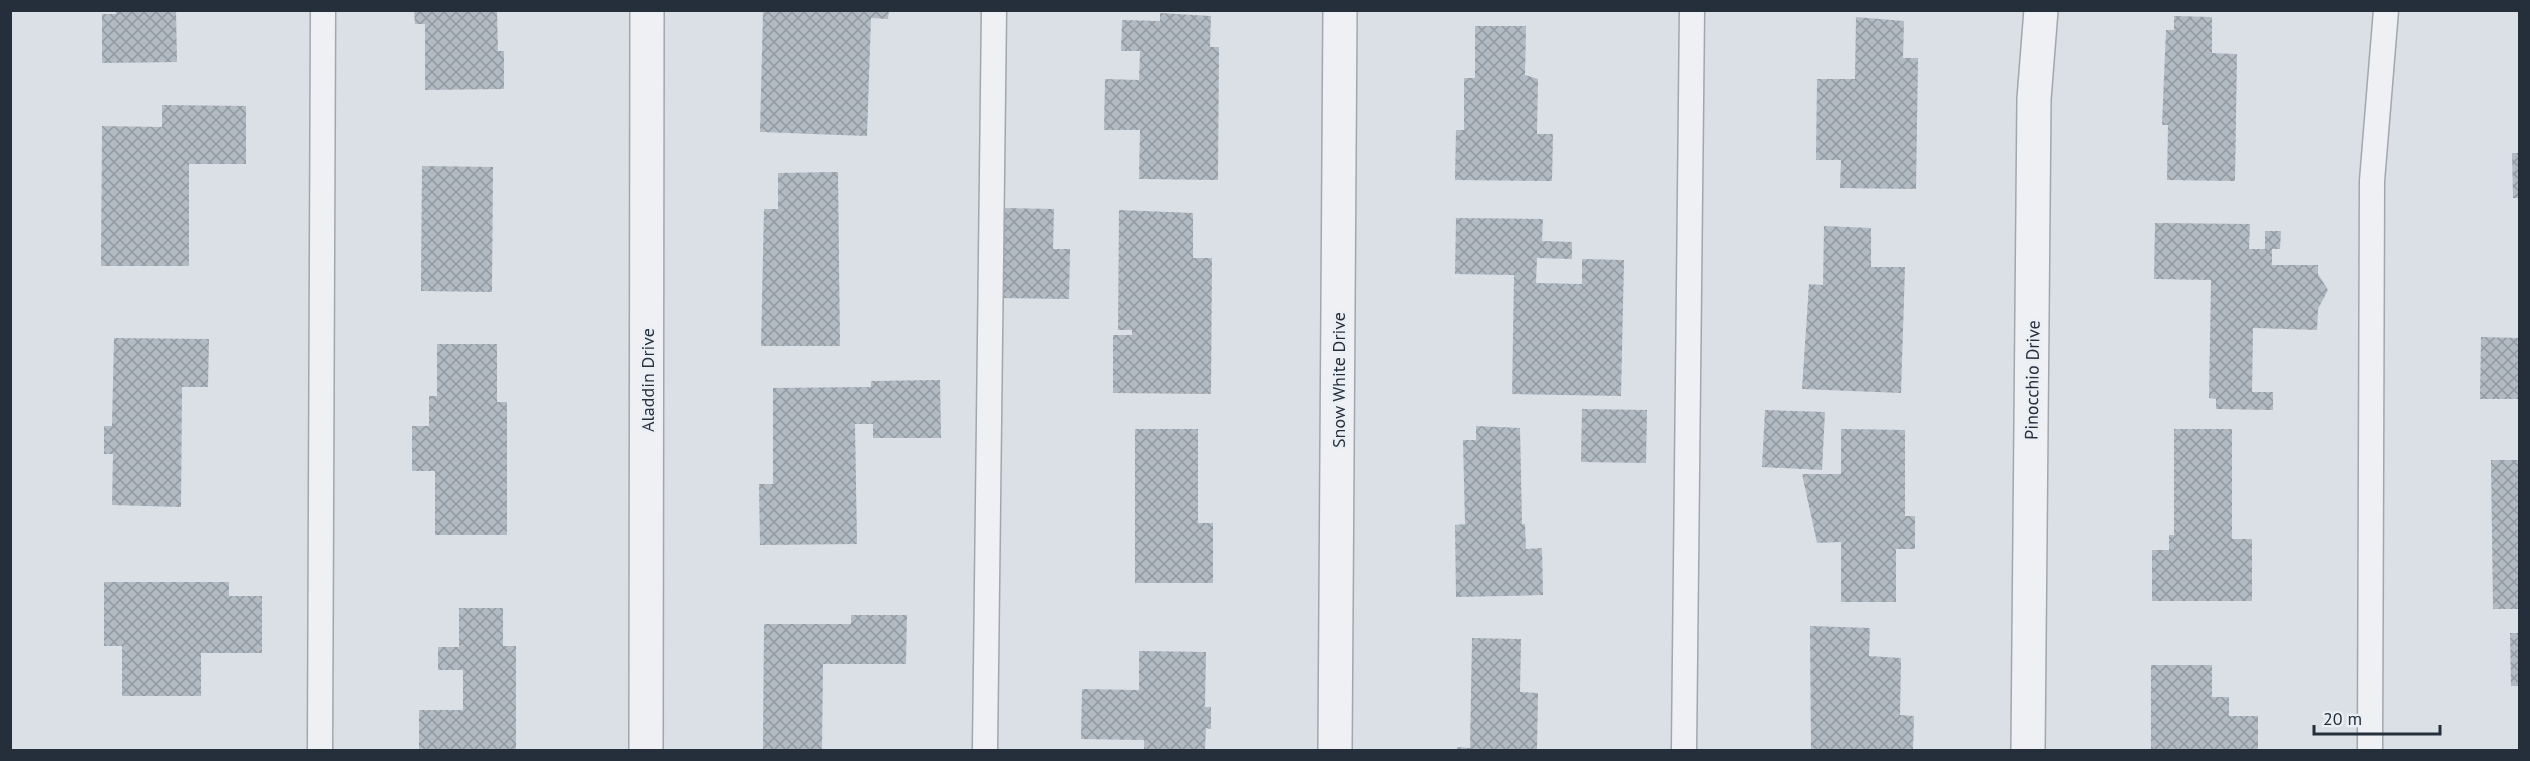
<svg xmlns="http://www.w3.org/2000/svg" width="2530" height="761" viewBox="0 0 2530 761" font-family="'PT Sans',sans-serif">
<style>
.building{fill:url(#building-cross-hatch)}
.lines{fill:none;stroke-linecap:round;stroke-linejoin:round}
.service-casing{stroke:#a1a7b0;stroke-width:27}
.minor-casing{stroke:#a1a7b0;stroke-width:36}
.service{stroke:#eef0f4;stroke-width:24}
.minor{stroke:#eef0f4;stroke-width:33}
.labels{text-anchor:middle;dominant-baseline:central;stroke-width:5;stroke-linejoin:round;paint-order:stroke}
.street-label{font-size:18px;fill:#252f3c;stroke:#eaeff4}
</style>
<defs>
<pattern id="building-cross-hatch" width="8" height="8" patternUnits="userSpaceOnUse" patternTransform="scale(1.5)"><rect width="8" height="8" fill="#b2bac3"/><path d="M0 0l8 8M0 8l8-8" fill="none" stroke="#9198a0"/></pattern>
</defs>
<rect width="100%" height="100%" fill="#dbe0e6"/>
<g class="building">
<path d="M 116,10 L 176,10 L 177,62 L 102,63 L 102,14 L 116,14 Z"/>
<path d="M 414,10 L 497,10 L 498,51 L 504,51 L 504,89 L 425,90 L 425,24 L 415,24 Z"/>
<path d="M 763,10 L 889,10 L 888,19 L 871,18 L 867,136 L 760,132 Z"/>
<path d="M 1160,13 L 1211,16 L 1210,47 L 1219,47 L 1218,180 L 1139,179 L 1140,130 L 1104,130 L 1105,79 L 1139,80 L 1140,51 L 1121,51 L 1122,20 L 1160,21 Z"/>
<path d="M 2174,16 L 2212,17 L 2212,53 L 2237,54 L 2235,181 L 2167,180 L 2168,125 L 2162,125 L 2166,30 L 2174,30 Z"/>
<path d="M 1856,17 L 1904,21 L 1903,58 L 1918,58 L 1916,189 L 1840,188 L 1841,160 L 1816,160 L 1817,79 L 1855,79 Z"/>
<path d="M 1475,26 L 1526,26 L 1525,75 L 1538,79 L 1537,134 L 1553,134 L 1552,181 L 1455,180 L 1456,130 L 1464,130 L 1464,78 L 1475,78 Z"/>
<path d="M 162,105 L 246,106 L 246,164 L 189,164 L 189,266 L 101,266 L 102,126 L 162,127 Z"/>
<path d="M 2512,153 L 2520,153 L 2520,198 L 2513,198 Z"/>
<path d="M 422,166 L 493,167 L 492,292 L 421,291 Z"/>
<path d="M 838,172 L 840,346 L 761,346 L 764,209 L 778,209 L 778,173 Z"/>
<path d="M 1001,208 L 1054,209 L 1053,249 L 1070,249 L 1069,299 L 999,298 Z"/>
<path d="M 1119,210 L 1193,213 L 1193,258 L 1212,258 L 1211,394 L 1113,393 L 1113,335 L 1132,335 L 1132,330 L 1118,330 Z"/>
<path d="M 1456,218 L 1543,219 L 1542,241 L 1572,242 L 1572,259 L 1537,258 L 1536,283 L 1582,284 L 1582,259 L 1624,260 L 1621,396 L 1512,394 L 1514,275 L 1455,274 Z"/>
<path d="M 2155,223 L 2250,224 L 2249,249 L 2265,249 L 2265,231 L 2281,231 L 2280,249 L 2272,249 L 2272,265 L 2318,265 L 2318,274 L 2328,290 L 2318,309 L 2317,330 L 2253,328 L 2252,392 L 2273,392 L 2273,410 L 2216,409 L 2216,399 L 2209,398 L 2211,280 L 2154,279 Z"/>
<path d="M 1824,226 L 1871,228 L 1871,267 L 1905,267 L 1901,393 L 1802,389 L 1809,284 L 1823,285 Z"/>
<path d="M 2481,337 L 2520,338 L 2520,399 L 2480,399 Z"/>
<path d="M 114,338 L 209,339 L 208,387 L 182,387 L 181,507 L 112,505 L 113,454 L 104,454 L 104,426 L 112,426 Z"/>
<path d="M 437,344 L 497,344 L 497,402 L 507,402 L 507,535 L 435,535 L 435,471 L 412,471 L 412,426 L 429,426 L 429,396 L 437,396 Z"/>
<path d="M 940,380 L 941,438 L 873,438 L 873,424 L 855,424 L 857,544 L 760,545 L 759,484 L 773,484 L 773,388 L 871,387 L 871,381 Z"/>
<path d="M 1582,409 L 1647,410 L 1646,463 L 1581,462 Z"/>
<path d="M 1765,410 L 1825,412 L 1822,470 L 1762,467 Z"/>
<path d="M 1476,426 L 1520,428 L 1522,524 L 1525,524 L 1526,549 L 1542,548 L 1543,595 L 1456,597 L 1455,525 L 1465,524 L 1463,440 L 1476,440 Z"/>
<path d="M 1135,429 L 1198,429 L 1198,523 L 1213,523 L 1213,583 L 1135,583 Z"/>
<path d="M 1841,429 L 1905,430 L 1905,516 L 1915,516 L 1915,549 L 1896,549 L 1896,602 L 1841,602 L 1841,542 L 1817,543 L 1802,474 L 1841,474 Z"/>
<path d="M 2174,429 L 2232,429 L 2232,539 L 2252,539 L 2252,601 L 2152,601 L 2152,550 L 2169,550 L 2169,535 L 2174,535 Z"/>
<path d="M 2491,460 L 2520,460 L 2520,609 L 2493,609 Z"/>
<path d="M 104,582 L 229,582 L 229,596 L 262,596 L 262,653 L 201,653 L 201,696 L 122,696 L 122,646 L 104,646 Z"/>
<path d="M 459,608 L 503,608 L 503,646 L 516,646 L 516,750 L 419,750 L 419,710 L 463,710 L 463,670 L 438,670 L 438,647 L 459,647 Z"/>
<path d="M 851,615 L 907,615 L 906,664 L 823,664 L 822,750 L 763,750 L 764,624 L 851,624 Z"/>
<path d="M 1810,626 L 1870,628 L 1869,656 L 1901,658 L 1900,715 L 1914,716 L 1913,750 L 1811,749 Z"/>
<path d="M 2510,633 L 2520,633 L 2520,686 L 2511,686 Z"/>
<path d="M 1472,638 L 1521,639 L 1520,692 L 1538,693 L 1537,750 L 1457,750 L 1457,747 L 1470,748 Z"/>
<path d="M 1139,651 L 1206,652 L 1205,707 L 1211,707 L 1211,729 L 1206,728 L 1205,750 L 1144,750 L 1144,740 L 1081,739 L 1082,689 L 1139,690 Z"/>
<path d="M 2151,665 L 2212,665 L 2212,697 L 2229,697 L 2229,716 L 2258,716 L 2258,750 L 2151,750 Z"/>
</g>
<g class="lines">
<defs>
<g id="service">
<path d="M 320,750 L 323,10"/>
<path d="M 985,750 L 994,10"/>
<path d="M 1684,750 L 1692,10"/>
<path d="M 2370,750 L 2372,181 L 2386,10"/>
</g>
<g id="minor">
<path d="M 646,750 L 647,10"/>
<path d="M 1335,750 L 1340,10"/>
<path d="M 2028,750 L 2034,99 L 2041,10"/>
</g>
</defs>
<use href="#service" class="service-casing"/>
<use href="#minor" class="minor-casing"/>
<use href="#service" class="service"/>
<use href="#minor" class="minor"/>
</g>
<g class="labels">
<g class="street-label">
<text transform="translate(647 380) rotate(-90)">Aladdin Drive</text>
<text transform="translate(1338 380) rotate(-90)">Snow White Drive</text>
<text transform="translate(2032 380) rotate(-89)">Pinocchio Drive</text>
</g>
</g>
<rect width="2530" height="761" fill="none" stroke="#252f3c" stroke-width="24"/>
<path d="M2314 725v9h126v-9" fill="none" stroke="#252f3c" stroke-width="3"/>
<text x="2323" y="725" font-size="18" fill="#252f3c" stroke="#eaeff4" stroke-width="4.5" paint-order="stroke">20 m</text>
</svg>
